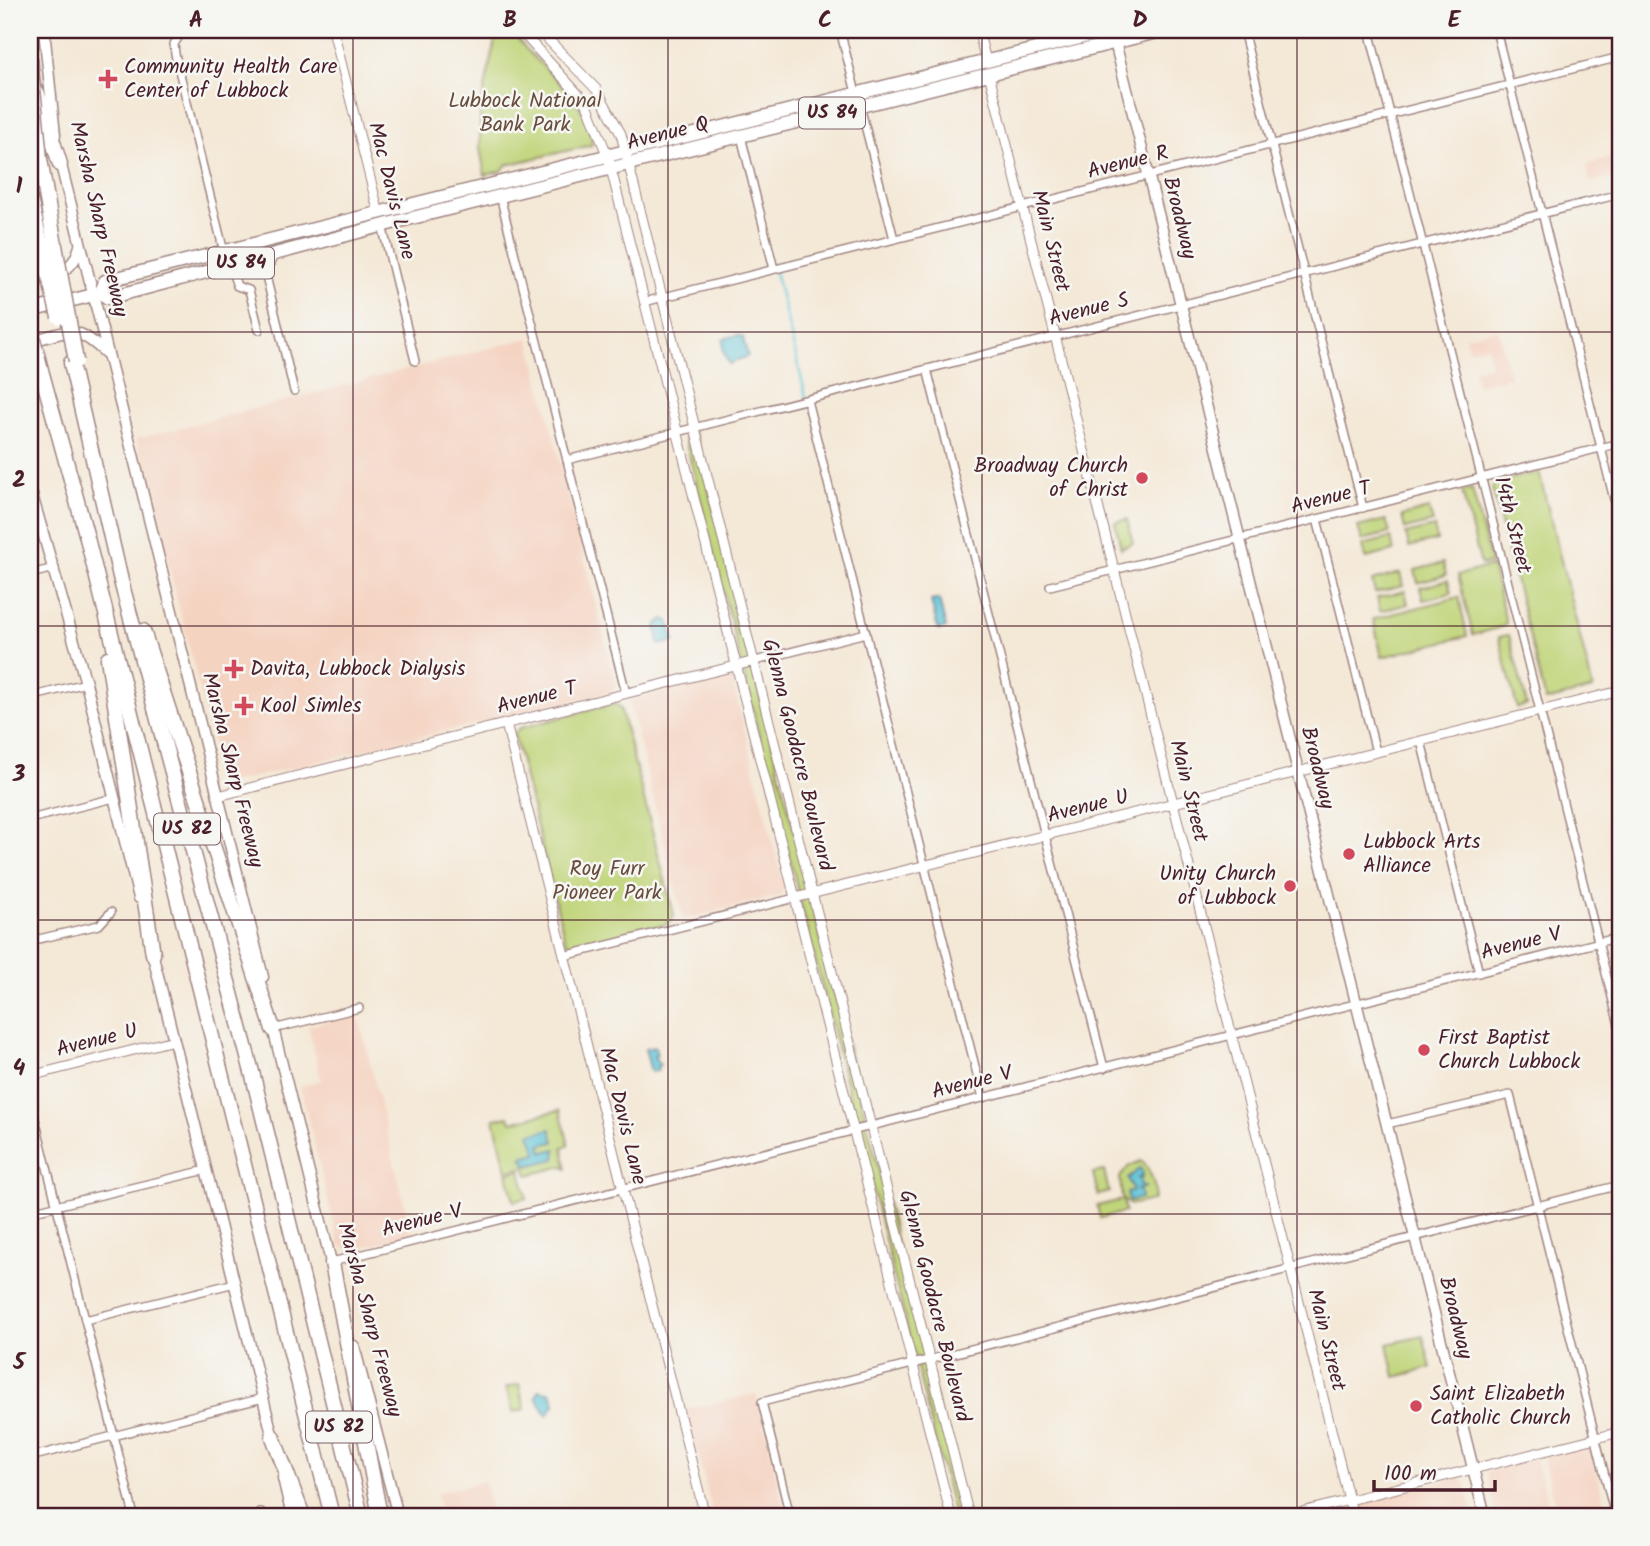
<svg xmlns="http://www.w3.org/2000/svg" width="1650" height="1546" viewBox="0 0 1650 1546" font-family="Kalam,sans-serif">
<style>
.built{fill:#f5d3c1}
.green{fill:#c0d478;stroke:#857a52;stroke-width:2}
.water{fill:#5ac2d6;stroke:#527080;stroke-width:2}
.lines{fill:none;stroke-linecap:round;stroke-linejoin:round}
.stream{stroke:#5ac2d6;stroke-width:2.5}
.minor-casing{stroke:#9f8480;stroke-width:10}
.tertiary-casing{stroke:#9f8480;stroke-width:11}
.secondary-casing{stroke:#9f8480;stroke-width:13}
.trunk-casing{stroke:#9f8480;stroke-width:15}
.motorway-casing{stroke:#9f8480;stroke-width:17}
.minor{stroke:#fff;stroke-width:7}
.tertiary{stroke:#fff;stroke-width:9}
.secondary{stroke:#fff;stroke-width:10}
.trunk{stroke:#fff;stroke-width:12}
.motorway{stroke:#fff;stroke-width:14}
.motorway-bridge-casing{stroke:#9f8480;stroke-width:17;stroke-linecap:butt}
.motorway-bridge{stroke:#fff;stroke-width:14}
.grid{fill:none;stroke:#4a1f2b;stroke-width:2;stroke-opacity:0.55}
.poi-dot{fill:#d1495b;stroke:#f6f6f2;stroke-width:2.5}
.labels{text-anchor:middle;dominant-baseline:central;stroke-width:5;stroke-linejoin:round;paint-order:stroke}
.shield{fill:#f6f6f2;stroke:#7e6067;stroke-width:2}
.shield-label{font-size:19px;font-weight:bold;fill:#4a1f2b}
.poi-label{font-size:21px;fill:#4a1f2b;stroke:#f6f6f2;text-anchor:start}
.park-label{font-size:21px;fill:#684c3e;stroke:#f6f6f2}
.street-label{font-size:21px;fill:#4a1f2b;stroke:#f6f6f2}
.neatline{fill:none;stroke:#4a1f2b;stroke-width:2.5}
.grid-label{font-size:23px;text-anchor:middle;font-weight:bold;fill:#4a1f2b}
</style>
<rect width="100%" height="100%" fill="#f6f6f2"/>
<filter id="ink" filterUnits="userSpaceOnUse"><feTurbulence type="fractalNoise" baseFrequency=".0143" numOctaves="2"/><feDisplacementMap in="SourceGraphic" scale="14" xChannelSelector="R" yChannelSelector="G"/><feConvolveMatrix kernelMatrix="1 2 1 2 8 2 1 2 1" color-interpolation-filters="sRGB"/></filter>
<filter id="wash" filterUnits="userSpaceOnUse"><feTurbulence type="fractalNoise" baseFrequency=".00686" numOctaves="4" result="noise"/><feDisplacementMap in="SourceGraphic" scale="28" xChannelSelector="R" yChannelSelector="G"/><feGaussianBlur stdDeviation="1.57" result="paint"/><feColorMatrix in="noise" values="0 0 0 0 0 0 0 0 0 0 0 0 0 0 0 0 0 1.4 0 .05"/><feComposite in="paint" operator="in"/></filter>
<g filter="url(#wash)">
<rect width="100%" height="100%" fill="#f4e8d6"/>
<g class="built">
<path d="M 1620,154 L 1620,176 L 1590,182 L 1586,165 Z"/>
<path d="M 1498,329 L 1510,377 L 1478,385 L 1474,370 L 1491,365 L 1487,346 L 1469,350 L 1465,337 Z"/>
<path d="M 529,338 L 616,684 L 611,692 L 224,784 L 136,439 Z"/>
<path d="M 725,676 L 732,679 L 784,888 L 779,896 L 683,919 L 629,700 Z"/>
<path d="M 358,1014 L 412,1235 L 351,1250 L 339,1245 L 300,1086 L 321,1080 L 308,1026 Z"/>
<path d="M 756,1394 L 786,1516 L 713,1516 L 687,1409 Z"/>
<path d="M 1586,1446 L 1591,1449 L 1608,1516 L 1557,1516 L 1543,1457 Z"/>
<path d="M 1535,1458 L 1552,1516 L 1496,1516 L 1487,1472 Z"/>
<path d="M 1460,1477 L 1465,1482 L 1474,1516 L 1357,1516 L 1356,1506 L 1361,1502 Z"/>
<path d="M 484,1481 L 492,1516 L 442,1516 L 437,1493 Z"/>
</g>
<g class="green">
<path d="M 497,30 L 511,30 C 535,68 591,95 592,145 L 506,165 L 502,171 L 485,175 L 480,148 L 480,112 Z"/>
<path d="M 691,432 L 695,434 L 965,1516 L 954,1516 L 685,438 Z"/>
<path d="M 1539,472 L 1593,689 L 1546,701 L 1492,488 L 1495,483 Z"/>
<path d="M 1472,489 L 1491,563 L 1481,565 L 1462,491 Z"/>
<path d="M 1429,509 L 1433,522 L 1405,529 L 1402,516 Z"/>
<path d="M 1127,519 L 1133,543 L 1121,548 L 1115,522 Z"/>
<path d="M 1386,520 L 1390,533 L 1362,540 L 1358,527 Z"/>
<path d="M 1434,527 L 1437,540 L 1409,547 L 1406,534 Z"/>
<path d="M 1391,538 L 1394,551 L 1366,558 L 1363,545 Z"/>
<path d="M 1443,563 L 1446,575 L 1418,583 L 1415,570 Z"/>
<path d="M 1492,566 L 1506,622 L 1505,626 L 1473,635 L 1458,575 Z"/>
<path d="M 1400,573 L 1403,586 L 1375,593 L 1372,581 Z"/>
<path d="M 1448,580 L 1451,593 L 1423,600 L 1420,588 Z"/>
<path d="M 1405,591 L 1408,604 L 1380,611 L 1377,598 Z"/>
<path d="M 1459,597 L 1467,636 L 1382,657 L 1373,619 Z"/>
<path d="M 1509,635 L 1527,705 L 1517,708 L 1499,637 Z"/>
<path d="M 614,704 L 620,707 L 674,915 L 672,921 L 664,925 L 573,947 L 565,940 L 514,734 L 520,728 Z"/>
<path d="M 560,1110 L 569,1145 L 563,1147 L 567,1170 L 564,1166 L 528,1175 L 525,1167 L 507,1171 L 494,1119 L 509,1116 L 511,1122 Z"/>
<path d="M 1141,1161 C 1150,1168 1158,1188 1153,1200 L 1130,1205 L 1123,1200 L 1125,1212 L 1100,1218 L 1097,1206 L 1122,1200 L 1120,1177 L 1129,1166 Z"/>
<path d="M 520,1170 L 527,1198 L 514,1201 L 507,1174 Z"/>
<path d="M 1104,1171 L 1109,1192 L 1098,1195 L 1093,1173 Z"/>
<path d="M 1423,1336 L 1431,1368 L 1395,1377 L 1388,1344 Z"/>
<path d="M 519,1384 L 525,1409 L 513,1412 L 506,1388 Z"/>
</g>
<g class="water">
<path d="M 737,335 L 743,337 L 748,356 L 729,364 L 723,351 L 723,339 Z"/>
<path d="M 939,599 L 946,628 L 938,630 L 931,601 Z"/>
<path d="M 664,619 L 669,621 L 675,641 L 659,645 L 656,625 Z"/>
<path d="M 655,1047 L 657,1055 L 654,1056 L 660,1065 L 657,1066 L 658,1071 L 651,1072 L 645,1049 Z"/>
<path d="M 551,1129 L 554,1142 L 541,1145 L 543,1152 L 556,1149 L 555,1159 L 527,1166 L 522,1157 L 537,1153 L 530,1134 Z"/>
<path d="M 1140,1168 L 1143,1173 L 1137,1179 L 1142,1177 L 1140,1184 L 1145,1187 L 1136,1190 L 1140,1190 L 1141,1198 L 1129,1201 L 1127,1193 L 1133,1191 L 1128,1179 Z"/>
<path d="M 540,1390 L 551,1393 L 555,1404 L 547,1415 L 536,1397 Z"/>
</g>
<g class="lines">
<path class="stream" d="M 775,271 L 806,397"/>
</g>
</g>
<g filter="url(#ink)">
<g class="lines">
<defs>
<g id="minor">
<path d="M 183,30 L 174,44 L 175,54 L 224,252"/>
<path d="M 840,30 L 856,93"/>
<path d="M 1243,30 L 1363,508"/>
<path d="M 1369,30 L 1620,1029"/>
<path d="M 1496,30 L 1620,523"/>
<path d="M 860,106 L 894,239"/>
<path d="M 741,136 L 774,269"/>
<path d="M 500,196 L 626,693"/>
<path d="M 382,225 L 415,361"/>
<path d="M 274,254 L 266,276 L 294,391"/>
<path d="M 248,261 L 266,276"/>
<path d="M 230,266 L 237,286 L 249,290 L 259,330"/>
<path d="M 644,302 L 1620,57"/>
<path d="M 927,369 L 1104,1068"/>
<path d="M 807,400 L 983,1098"/>
<path d="M 567,460 L 1620,194"/>
<path d="M 1317,519 L 1376,752"/>
<path d="M 30,574 L 55,568"/>
<path d="M 1050,586 L 1620,443"/>
<path d="M 755,661 L 866,633"/>
<path d="M 30,697 L 86,683"/>
<path d="M 1421,741 L 1479,973"/>
<path d="M 30,819 L 114,798"/>
<path d="M 30,941 L 99,925 L 111,912"/>
<path d="M 564,956 L 795,898"/>
<path d="M 273,1029 L 359,1008"/>
<path d="M 30,1099 L 134,1516"/>
<path d="M 1387,1124 L 1510,1095 L 1615,1516"/>
<path d="M 30,1212 L 206,1170"/>
<path d="M 332,1262 L 1620,937"/>
<path d="M 85,1320 L 235,1283"/>
<path d="M 30,1457 L 263,1398"/>
<path d="M 257,1516 L 261,1512"/>
<path d="M 790,1516 L 762,1402 L 1620,1185"/>
</g>
<g id="tertiary">
<path d="M 333,30 L 379,214"/>
<path d="M 520,30 L 587,104 L 608,157 L 951,1516"/>
<path d="M 539,30 L 597,90 L 621,134 L 969,1516"/>
<path d="M 978,30 L 986,61"/>
<path d="M 989,74 L 1353,1516"/>
<path d="M 506,724 L 705,1516"/>
<path d="M 218,796 L 755,661"/>
<path d="M 795,898 L 1620,691"/>
<path d="M 30,1076 L 174,1040"/>
<path d="M 1286,1516 L 1620,1432"/>
</g>
<g id="secondary">
<path d="M 44,30 L 55,135"/>
<path d="M 1112,30 L 1485,1516"/>
<path d="M 59,157 L 263,977"/>
<path d="M 30,280 C 55,274 73,274 80,246"/>
<path d="M 30,341 C 73,331 73,323 107,354"/>
<path d="M 30,488 L 86,683 L 139,898"/>
<path d="M 151,948 L 274,1442"/>
<path d="M 272,1024 L 333,1270"/>
<path d="M 354,1346 L 398,1516"/>
<path d="M 283,1478 L 292,1516"/>
</g>
<g id="trunk">
<path d="M 101,293 L 108,298 L 396,222 L 1165,30"/>
<path d="M 101,293 L 105,281 L 1112,30"/>
<path d="M 30,311 L 101,293"/>
</g>
<g id="motorway">
<path d="M 37,92 L 60,164"/>
<path d="M 40,159 L 54,240"/>
<path d="M 30,200 L 41,244"/>
<path d="M 71,363 L 121,581 L 253,1076 L 361,1516"/>
<path d="M 41,370 L 86,534 L 332,1516"/>
<path d="M 143,631 L 273,1029"/>
<path d="M 108,658 L 153,954"/>
<path d="M 332,1263 L 380,1516"/>
<path d="M 273,1437 L 303,1516"/>
</g>
</defs>
<use href="#minor" class="minor-casing"/>
<use href="#tertiary" class="tertiary-casing"/>
<use href="#secondary" class="secondary-casing"/>
<use href="#trunk" class="trunk-casing"/>
<use href="#motorway" class="motorway-casing"/>
<use href="#minor" class="minor"/>
<use href="#tertiary" class="tertiary"/>
<use href="#secondary" class="secondary"/>
<use href="#trunk" class="trunk"/>
<use href="#motorway" class="motorway"/>
<defs>
<g id="motorway-bridge">
<path d="M 30,58 L 40,159"/>
<path d="M 54,240 L 76,361"/>
<path d="M 41,244 L 59,317"/>
<path d="M 30,327 L 41,370"/>
</g>
</defs>
<use href="#motorway-bridge" class="motorway-bridge-casing"/>
<use href="#motorway-bridge" class="motorway-bridge"/>
</g>
</g>
<path class="grid" d="M 353,30 L 353,1516M 668,30 L 668,1516M 982,30 L 982,1516M 1297,30 L 1297,1516M 30,332 L 1620,332M 30,626 L 1620,626M 30,920 L 1620,920M 30,1214 L 1620,1214"/>
<g class="poi-dot">
<path d="M104.5 68.5h7v7h7v7h-7v7h-7v-7h-7v-7h7z"/>
<circle cx="1142" cy="478" r="7"/>
<path d="M230.5 658.5h7v7h7v7h-7v7h-7v-7h-7v-7h7z"/>
<path d="M240.5 695.5h7v7h7v7h-7v7h-7v-7h-7v-7h7z"/>
<circle cx="1349" cy="854" r="7"/>
<circle cx="1290" cy="886" r="7"/>
<circle cx="1424" cy="1050" r="7"/>
<circle cx="1416" cy="1406" r="7"/>
</g>
<g class="labels">
<g class="shield">
<rect x="799" y="97.5" width="66" height="31" rx="5"/>
<rect x="208" y="247.5" width="66" height="31" rx="5"/>
<rect x="154" y="813.5" width="66" height="31" rx="5"/>
<rect x="306" y="1411.5" width="66" height="31" rx="5"/>
</g>
<g class="shield-label">
<text x="832" y="113">US 84</text>
<text x="241" y="263">US 84</text>
<text x="187" y="829">US 82</text>
<text x="339" y="1427">US 82</text>
</g>
<g class="poi-label">
<text x="124" y="67">Community Health Care<tspan x="124" dy="24">Center of Lubbock</tspan></text>
<text x="1128" y="466" text-anchor="end">Broadway Church<tspan x="1128" dy="24">of Christ</tspan></text>
<text x="250" y="669">Davita, Lubbock Dialysis</text>
<text x="260" y="706">Kool Simles</text>
<text x="1363" y="842">Lubbock Arts<tspan x="1363" dy="24">Alliance</tspan></text>
<text x="1276" y="874" text-anchor="end">Unity Church<tspan x="1276" dy="24">of Lubbock</tspan></text>
<text x="1438" y="1038">First Baptist<tspan x="1438" dy="24">Church Lubbock</tspan></text>
<text x="1430" y="1394">Saint Elizabeth<tspan x="1430" dy="24">Catholic Church</tspan></text>
</g>
<g class="park-label">
<text x="525" y="101">Lubbock National<tspan x="525" dy="24">Bank Park</tspan></text>
<text x="607" y="869">Roy Furr<tspan x="607" dy="24">Pioneer Park</tspan></text>
</g>
<g class="street-label">
<text transform="translate(668 134) rotate(-14)">Avenue Q</text>
<text transform="translate(1128 163) rotate(-14)">Avenue R</text>
<text transform="translate(391 191) rotate(76)">Mac Davis Lane</text>
<text transform="translate(1179 218) rotate(76)">Broadway</text>
<text transform="translate(98 219) rotate(77)">Marsha Sharp Freeway</text>
<text transform="translate(1050 241) rotate(76)">Main Street</text>
<text transform="translate(1089 310) rotate(-14)">Avenue S</text>
<text transform="translate(1331 498) rotate(-14)">Avenue T</text>
<text transform="translate(1512 525) rotate(76)">14th Street</text>
<text transform="translate(537 698) rotate(-14)">Avenue T</text>
<text transform="translate(797 755) rotate(76)">Glenna Goodacre Boulevard</text>
<text transform="translate(1317 768) rotate(76)">Broadway</text>
<text transform="translate(232 770) rotate(76)">Marsha Sharp Freeway</text>
<text transform="translate(1188 791) rotate(76)">Main Street</text>
<text transform="translate(1088 807) rotate(-14)">Avenue U</text>
<text transform="translate(1521 944) rotate(-14)">Avenue V</text>
<text transform="translate(97 1041) rotate(-14)">Avenue U</text>
<text transform="translate(972 1083) rotate(-14)">Avenue V</text>
<text transform="translate(622 1116) rotate(76)">Mac Davis Lane</text>
<text transform="translate(422 1221) rotate(-14)">Avenue V</text>
<text transform="translate(934 1306) rotate(76)">Glenna Goodacre Boulevard</text>
<text transform="translate(1455 1318) rotate(76)">Broadway</text>
<text transform="translate(369 1320) rotate(75)">Marsha Sharp Freeway</text>
<text transform="translate(1326 1340) rotate(76)">Main Street</text>
</g>
</g>
<rect width="1650" height="1546" fill="none" stroke="#f6f6f2" stroke-width="77"/>
<path d="M1374 1480v10h121v-10" fill="none" stroke="#4a1f2b" stroke-width="3.5"/>
<text x="1384" y="1480" font-size="21" fill="#4a1f2b" stroke="#f6f6f2" stroke-width="5" paint-order="stroke">100 m</text>
<rect x="38" y="38" width="1574" height="1470" class="neatline"/>
<g class="grid-label">
<text x="196" y="27">A</text>
<text x="510" y="27">B</text>
<text x="825" y="27">C</text>
<text x="1140" y="27">D</text>
<text x="1454" y="27">E</text>
<text x="19" y="193">1</text>
<text x="19" y="487">2</text>
<text x="19" y="781">3</text>
<text x="19" y="1075">4</text>
<text x="19" y="1369">5</text>
</g>
</svg>
